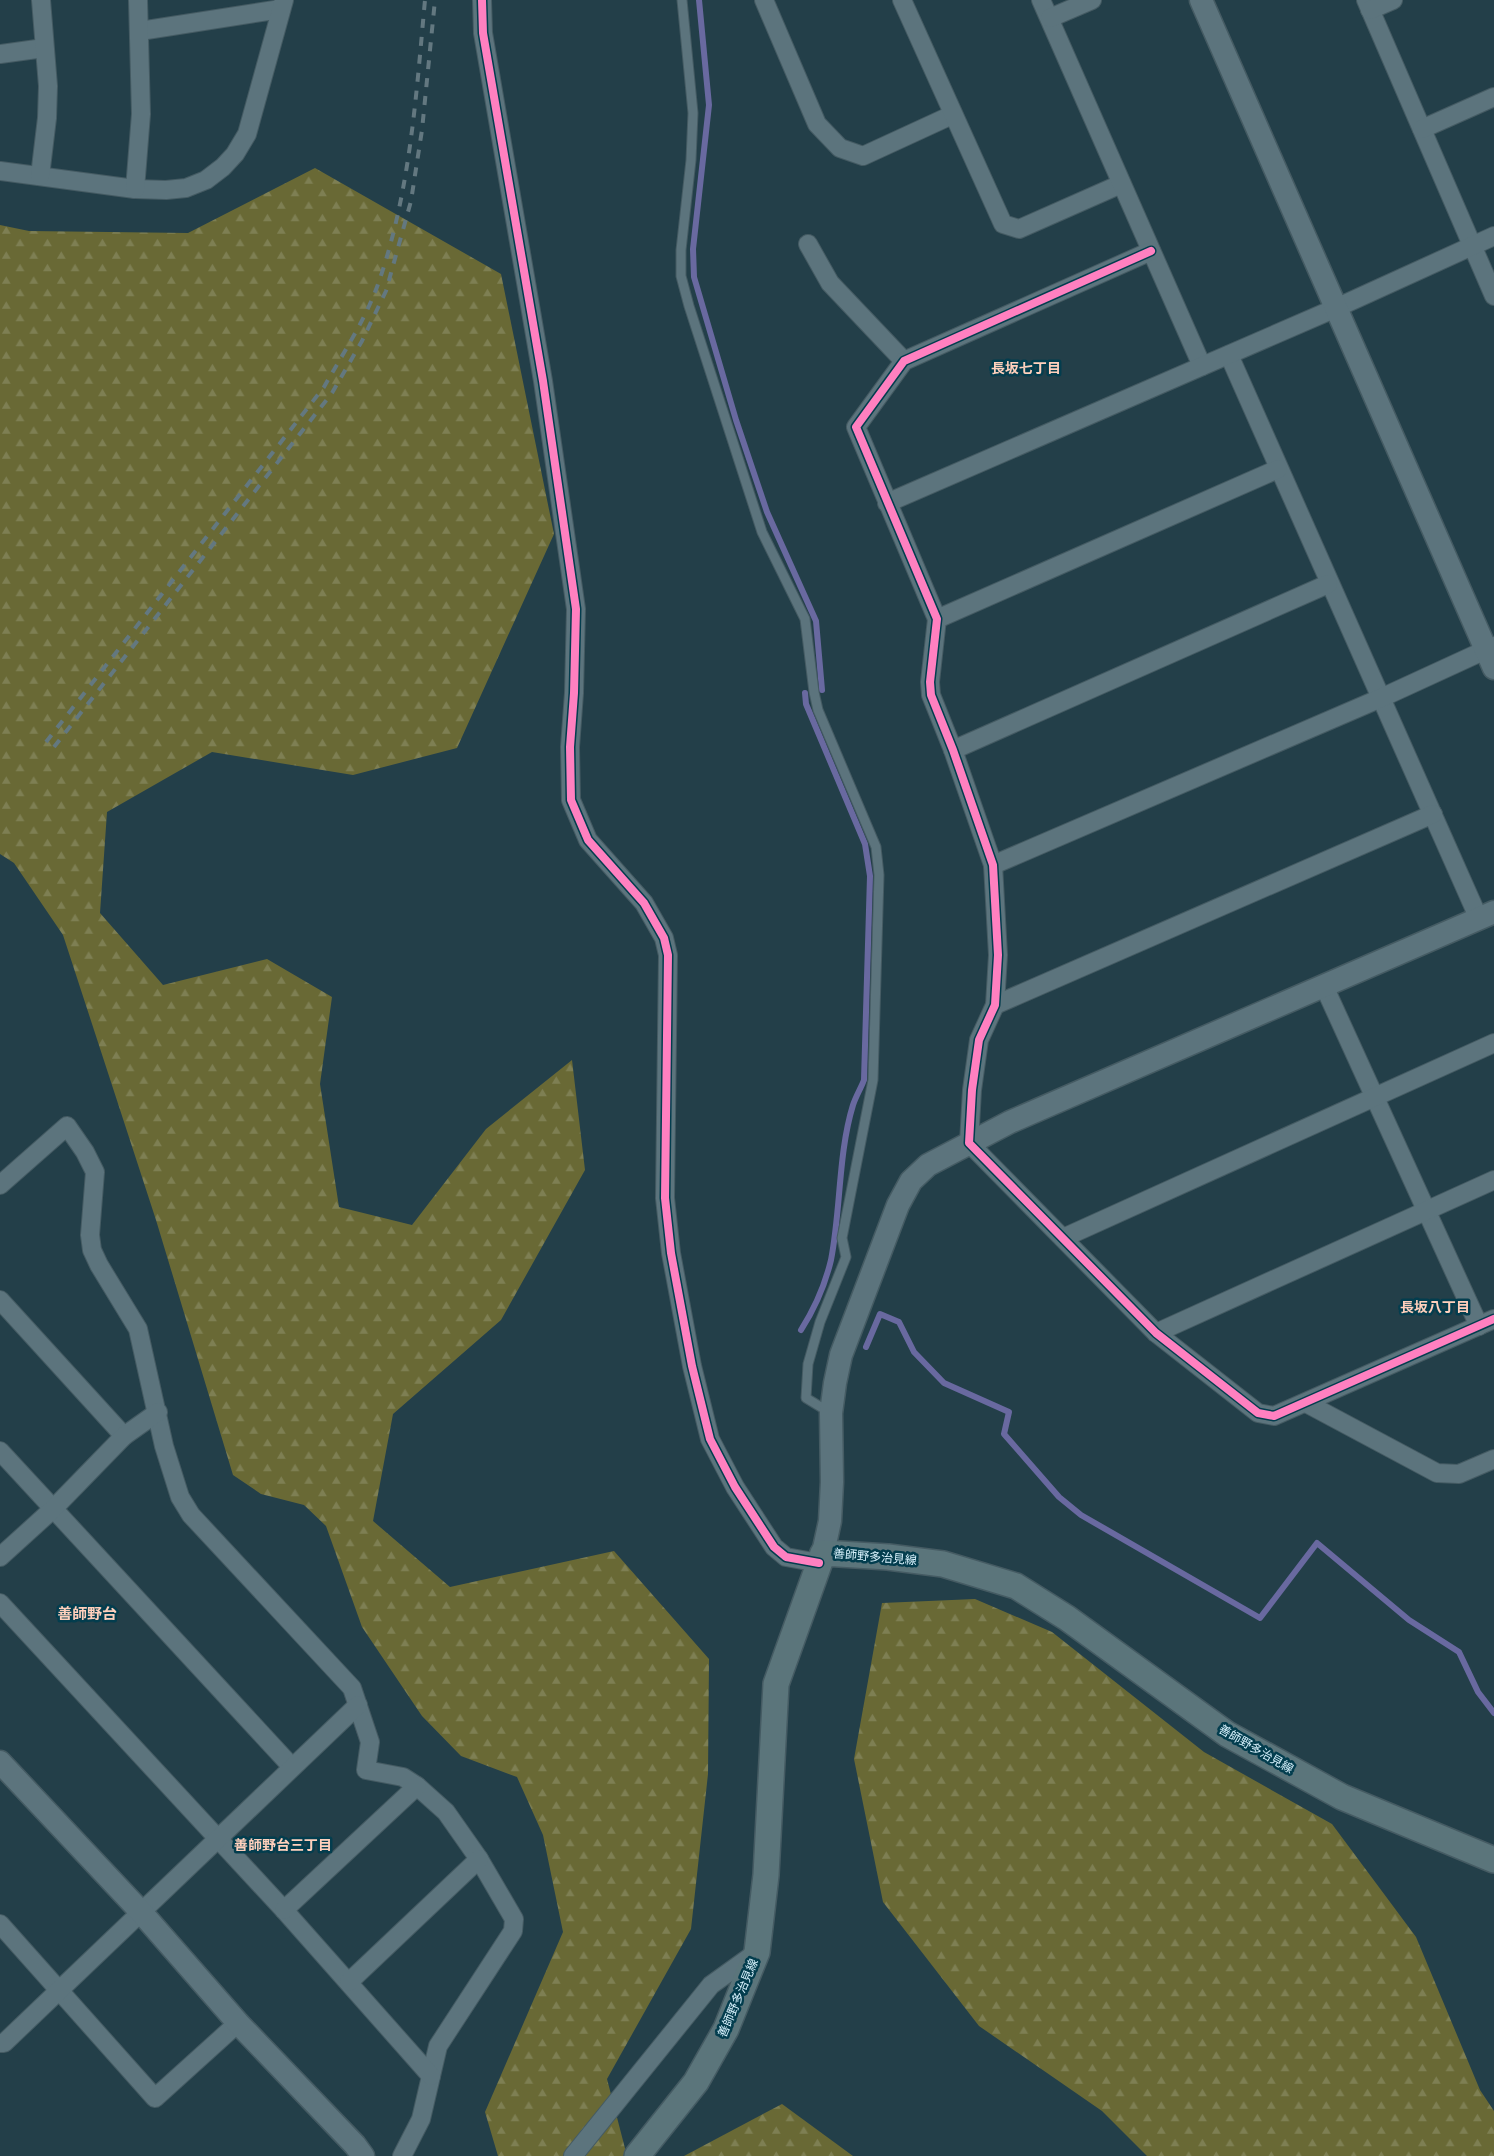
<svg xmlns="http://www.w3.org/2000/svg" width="1494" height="2156" viewBox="0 0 1494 2156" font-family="'Fira Sans','Noto Sans JP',sans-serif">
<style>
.forest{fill:url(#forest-firs)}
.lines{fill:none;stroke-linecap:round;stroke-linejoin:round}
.stream{stroke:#6969a0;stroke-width:6}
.service-casing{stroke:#455b63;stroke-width:11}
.minor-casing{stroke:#455b63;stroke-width:20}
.tertiary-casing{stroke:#455b63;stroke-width:25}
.secondary-casing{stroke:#455b63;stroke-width:28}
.service{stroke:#5c747d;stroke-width:9}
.minor{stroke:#5c747d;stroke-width:18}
.tertiary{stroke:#5c747d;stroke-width:22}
.secondary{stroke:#5b757b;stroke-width:25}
.rail{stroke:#637880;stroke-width:4;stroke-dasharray:9 9;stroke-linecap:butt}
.cycleway-casing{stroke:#033d4e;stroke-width:11}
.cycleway{stroke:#ff80c0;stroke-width:8}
.labels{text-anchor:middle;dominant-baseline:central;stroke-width:5;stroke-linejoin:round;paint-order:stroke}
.street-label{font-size:12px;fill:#d8f2fd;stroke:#033d4e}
.neighbourhood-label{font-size:14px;font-weight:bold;fill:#ffd0bc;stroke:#033d4e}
.quarter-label{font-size:15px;font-weight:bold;fill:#ffd0bc;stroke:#033d4e}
</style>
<defs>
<pattern id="forest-firs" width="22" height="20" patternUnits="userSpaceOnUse" patternTransform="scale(1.25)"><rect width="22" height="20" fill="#696935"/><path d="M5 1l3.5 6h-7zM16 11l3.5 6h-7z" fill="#7e7f53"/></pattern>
</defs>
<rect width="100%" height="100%" fill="#233f49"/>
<g class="forest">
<path d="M 315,168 L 501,274 L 554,534 L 457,748 L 353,775 L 212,752 L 107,812 L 100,913 L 163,985 L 267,959 L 332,997 L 320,1084 L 339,1207 L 412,1225 L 486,1129 L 572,1060 L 585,1170 L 501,1320 L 393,1414 L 373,1521 L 450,1587 L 614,1551 L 709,1659 L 708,1774 L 691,1929 L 607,2079 L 627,2156 L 498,2156 L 485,2112 L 563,1932 L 543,1835 L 517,1777 L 461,1756 L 422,1716 L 362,1627 L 326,1526 L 304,1505 L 261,1494 L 233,1475 L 156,1220 L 63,935 L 14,863 L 0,854 L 0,225 L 29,231 L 188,233 Z"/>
<path d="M 975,1599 L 1052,1632 L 1204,1752 L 1332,1824 L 1416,1937 L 1480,2090 L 1494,2111 L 1494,2156 L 1147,2156 L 1102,2111 L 979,2026 L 883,1902 L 854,1759 L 882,1603 Z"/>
<path d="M 782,2104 L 853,2156 L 684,2156 Z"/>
</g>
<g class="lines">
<g class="stream">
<path d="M 699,0 L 709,105 L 693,249 L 694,277 L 736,420 L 767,512 L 816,621 L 822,690"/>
<path d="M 801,1330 C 815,1308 825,1285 831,1260 C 841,1209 838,1154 853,1105 C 856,1096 861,1088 864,1080 L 870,876 L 865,844 L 806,704 L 805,693"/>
<path d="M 866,1347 L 880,1314 L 899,1322 L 914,1352 L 944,1383 L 1009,1412 L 1004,1434 L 1059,1497 L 1081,1515 L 1260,1618 L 1317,1543 L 1409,1620 L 1459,1652 L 1478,1692 L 1494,1713"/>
</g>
<defs>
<path id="service" d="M 682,0 L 693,113 L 691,160 L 681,250 L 681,276 L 689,306 L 762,532 L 805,619 L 814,692 L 818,710 L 876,847 L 879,875 L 873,1080 L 842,1238 L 846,1257 L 820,1322 L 808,1364 L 806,1398 L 829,1412"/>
<g id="minor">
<path d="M 482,0 L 483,33 L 543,381 L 576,609 L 574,693 L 570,747 L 571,800 L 588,840 L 644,903 L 664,938 L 668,955 L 665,1198 L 671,1253 L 692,1366 L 710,1439 L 735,1487 L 774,1547 L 786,1557 L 819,1563"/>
<path d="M 764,0 L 817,124 L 840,148 L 863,156 L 952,115"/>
<path d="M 902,0 L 1003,224 L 1019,229 L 1121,184"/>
<path d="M 1041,0 L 1202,366"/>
<path d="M 1366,0 L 1494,296"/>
<path d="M 1370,10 L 1393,0"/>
<path d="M 1050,18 L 1092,0"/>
<path d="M 140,31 L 281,9"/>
<path d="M 0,54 L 44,48"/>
<path d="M 1422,129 L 1494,97"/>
<path d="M 0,171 L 135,189 L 166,190 L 186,188 L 206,180 L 223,167 L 235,154 L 247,134 L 284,0"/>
<path d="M 40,176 L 47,118 L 48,86 L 41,0"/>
<path d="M 135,189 L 141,114 L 138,0"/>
<path d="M 808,244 L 830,283 L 904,361"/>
<path d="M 1151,251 L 904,361 L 856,427 L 937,619 L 930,682 L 931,695 L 953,750 L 993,865 L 998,955 L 995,1005 L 979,1040 L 972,1090 L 969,1143 L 1156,1333 L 1258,1413 L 1274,1416 L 1494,1319"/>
<path d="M 1229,355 C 1311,544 1396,731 1479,919"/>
<path d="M 887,503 L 1336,308 L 1494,236"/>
<path d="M 937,619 L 1278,469"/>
<path d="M 953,750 L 1328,584"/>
<path d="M 993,865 L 1381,698 L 1494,646"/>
<path d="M 1324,986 L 1479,1326"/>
<path d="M 995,1005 L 1433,814"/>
<path d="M 0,1185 L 67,1126 L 85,1152 L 95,1172 L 90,1235 L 92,1250 L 99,1265 L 138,1329 L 164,1446 L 180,1497 L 191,1515 L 352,1688 L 370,1742 L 366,1770 L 403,1777 L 417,1786 L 446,1812 L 479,1859 L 514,1919 L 513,1931 L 438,2046 L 421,2119 L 402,2156"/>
<path d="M 1063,1238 L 1494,1043"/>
<path d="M 0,1300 L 124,1436"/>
<path d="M 1156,1333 L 1494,1180"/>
<path d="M 1306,1403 L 1437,1473 L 1459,1474 L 1494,1459"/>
<path d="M 0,1451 L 292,1767"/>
<path d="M 0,1557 L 53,1509 L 124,1436 L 158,1412"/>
<path d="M 0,1603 L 284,1910 L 431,2076"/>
<path d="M 284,1910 L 417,1786"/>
<path d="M 0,1924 L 155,2098 L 238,2023"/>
<path d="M 349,1982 L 479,1859"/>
<path d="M 0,2043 L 4,2043 L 358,1705"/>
<path d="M 573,2156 L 711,1985 L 757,1952"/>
</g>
<g id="tertiary">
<path d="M 1201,0 L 1494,668"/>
<path d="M 823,1553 L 830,1521 L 832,1482 L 831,1413 L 835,1383 L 841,1355 L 898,1205 L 911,1181 L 928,1165 L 1010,1122 L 1494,912"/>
<path d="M 0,1762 L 141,1912 L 238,2023 L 355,2145 L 363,2156"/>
</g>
<path id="secondary" d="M 637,2156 L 696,2082 L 726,2029 L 757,1952 L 766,1875 L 776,1684 L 823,1553 L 888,1557 L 943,1564 L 1016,1586 L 1067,1618 L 1227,1734 L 1342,1797 L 1494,1860"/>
</defs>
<use href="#service" class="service-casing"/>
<use href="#minor" class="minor-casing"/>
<use href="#tertiary" class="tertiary-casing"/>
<use href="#secondary" class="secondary-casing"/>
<use href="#service" class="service"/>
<use href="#minor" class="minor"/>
<use href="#tertiary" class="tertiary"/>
<use href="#secondary" class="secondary"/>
<g class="rail">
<path d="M 46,742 L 324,387 C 342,355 364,322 377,287 C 410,195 416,97 425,0"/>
<path d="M 54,747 L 332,393 L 362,341 L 386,291 L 411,201 L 422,130 L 435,0"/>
</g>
<defs>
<g id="cycleway">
<path d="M 482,0 L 483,33 L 543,381 L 576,609 L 574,693 L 570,747 L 571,800 L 588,840 L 644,903 L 664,938 L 668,955 L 665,1198 L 671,1253 L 692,1366 L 710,1439 L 735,1487 L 774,1547 L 786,1557 L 819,1563"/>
<path d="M 1151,251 L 904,361 L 856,427 L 937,619 L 930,682 L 931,695 L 953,750 L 993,865 L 998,955 L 995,1005 L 979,1040 L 972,1090 L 969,1143 L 1156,1333 L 1258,1413 L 1274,1416 L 1494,1319"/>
</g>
</defs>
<use href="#cycleway" class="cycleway-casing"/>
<use href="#cycleway" class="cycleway"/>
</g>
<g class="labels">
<g class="street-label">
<text transform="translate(875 1557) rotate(5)">善師野多治見線</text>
<text transform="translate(1256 1749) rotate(30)">善師野多治見線</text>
<text transform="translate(738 1998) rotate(-67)">善師野多治見線</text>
</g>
<g class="neighbourhood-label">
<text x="1026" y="368">長坂七丁目</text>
<text x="1435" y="1307">長坂八丁目</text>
<text x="283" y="1845">善師野台三丁目</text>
</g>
<g class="quarter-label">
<text x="87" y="1614">善師野台</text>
</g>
</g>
</svg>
